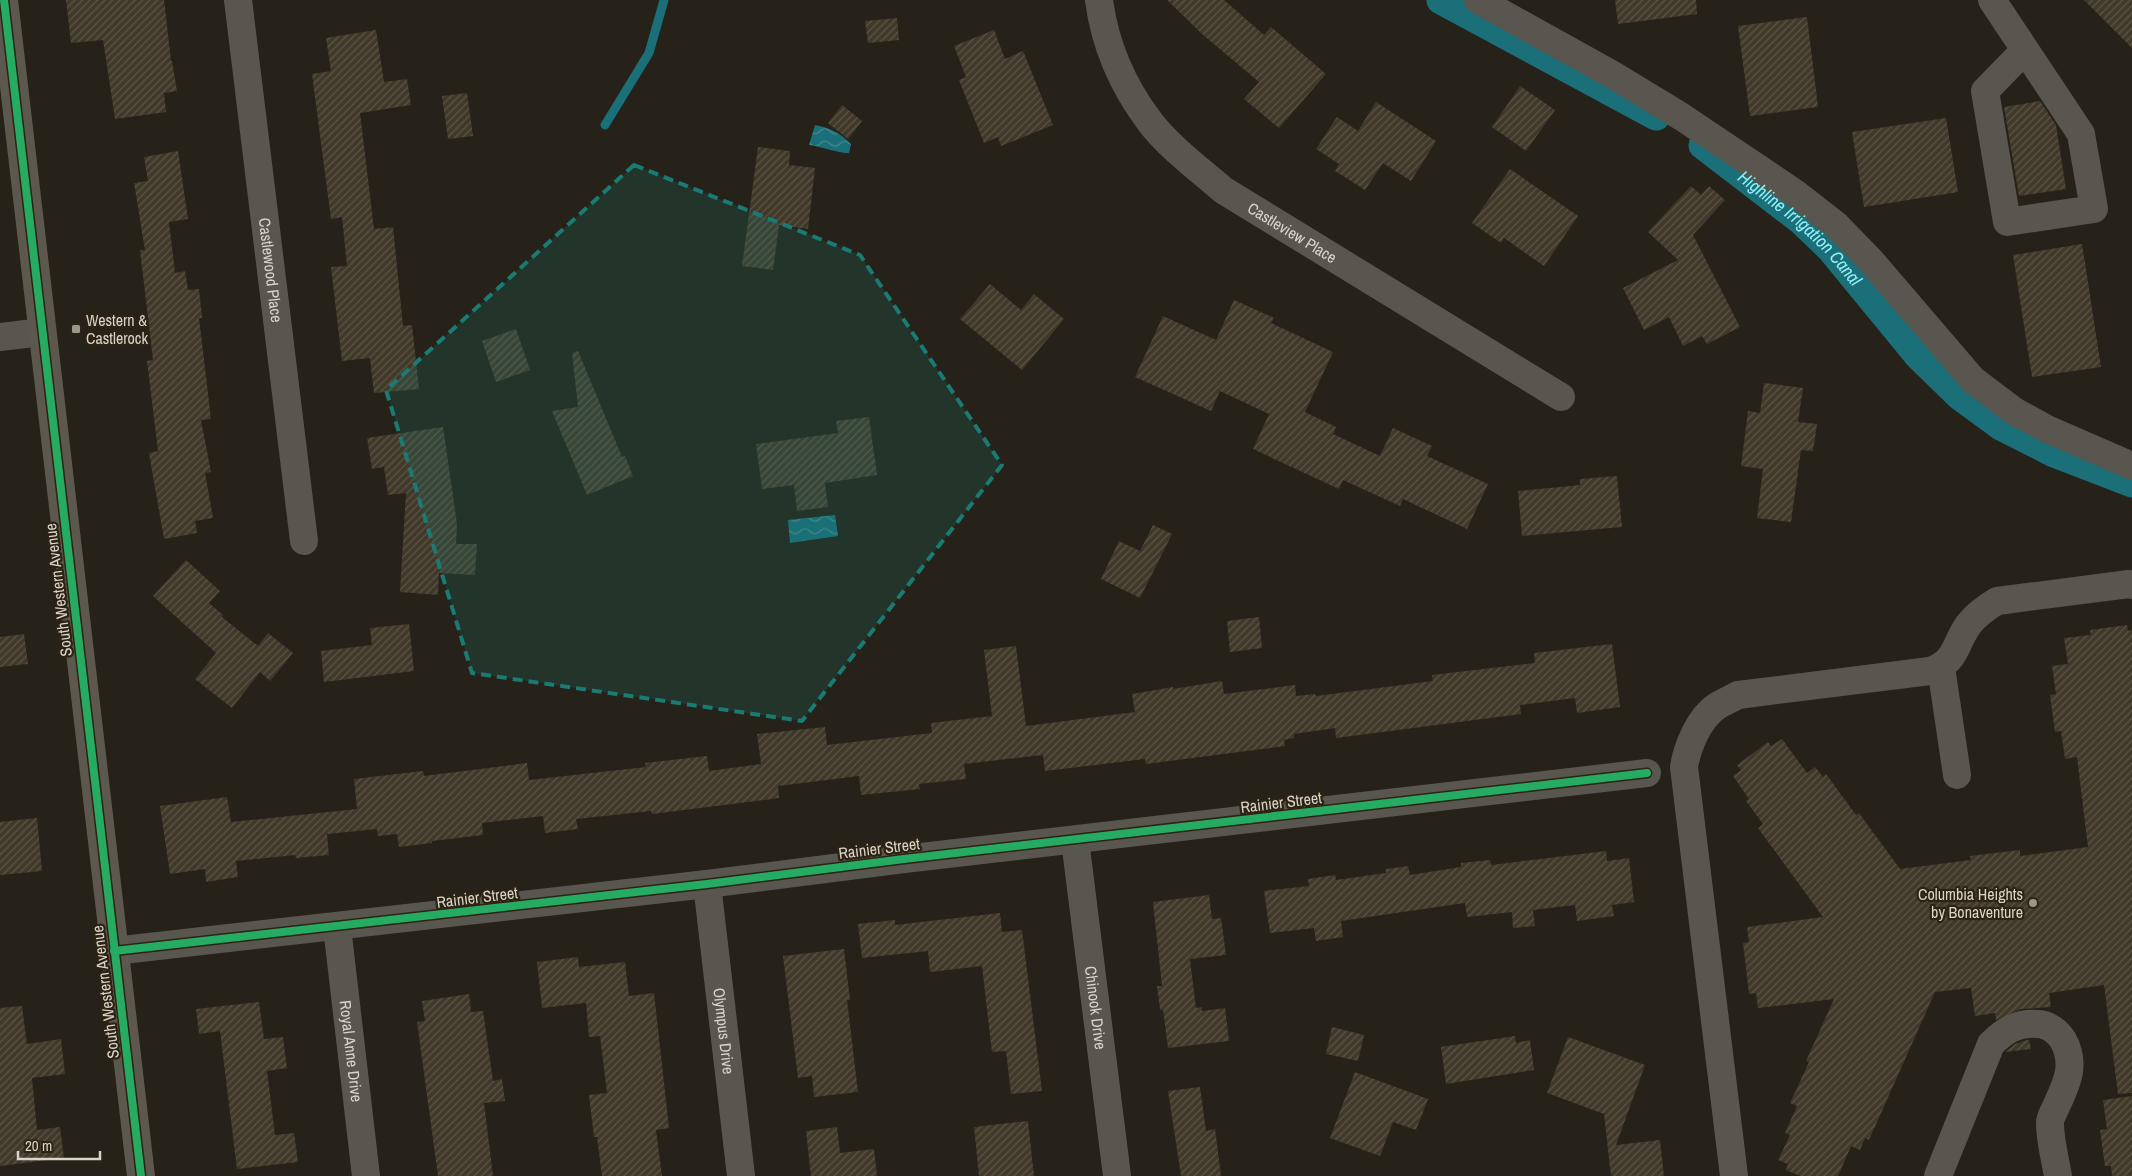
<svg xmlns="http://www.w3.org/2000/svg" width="2132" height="1176" viewBox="0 0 2132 1176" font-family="'Archivo Narrow',sans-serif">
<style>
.water{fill:url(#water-waves)}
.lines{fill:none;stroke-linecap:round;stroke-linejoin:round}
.stream{stroke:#1a6f78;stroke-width:9}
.canal{stroke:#1a6f78;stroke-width:29}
.building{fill:url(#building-hatch)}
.minor{stroke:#59564f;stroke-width:28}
.major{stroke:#5d584e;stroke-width:28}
.cycleway-casing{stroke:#2c2313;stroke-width:11}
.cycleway{stroke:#26ab63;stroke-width:8}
.marked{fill:#197b73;fill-opacity:0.2;stroke:#197b73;stroke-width:4;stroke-dasharray:10 6;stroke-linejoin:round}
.poi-dot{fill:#9a968c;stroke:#2c2313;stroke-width:2}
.labels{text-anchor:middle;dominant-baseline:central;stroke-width:4.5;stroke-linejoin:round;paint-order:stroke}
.street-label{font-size:16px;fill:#d9d4ca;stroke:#2c2313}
.poi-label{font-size:16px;fill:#d9d4ca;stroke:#2c2313;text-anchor:start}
.water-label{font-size:18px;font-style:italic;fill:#92f0fb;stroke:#2c2313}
</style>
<defs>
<pattern id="water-waves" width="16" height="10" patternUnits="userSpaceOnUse" patternTransform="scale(1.25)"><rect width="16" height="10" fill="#1a6f78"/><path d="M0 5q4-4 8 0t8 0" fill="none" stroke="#468990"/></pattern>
<pattern id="building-hatch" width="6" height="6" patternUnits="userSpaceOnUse" patternTransform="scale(1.25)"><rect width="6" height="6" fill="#403929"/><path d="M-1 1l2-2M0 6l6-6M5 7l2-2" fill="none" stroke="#5b5547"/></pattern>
</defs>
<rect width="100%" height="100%" fill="#262219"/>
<g class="water">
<path d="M 815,125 C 831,128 840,133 851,144 L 849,153 C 841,154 820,146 809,145 Z"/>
<path d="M 835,515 L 838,536 L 790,543 L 788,520 Z"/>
</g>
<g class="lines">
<path class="stream" d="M 605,125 L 649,53 L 664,0"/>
<g class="canal">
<path d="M 1441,0 L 1656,116"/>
<path id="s1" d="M 1703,145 L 1802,221 L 1831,249 L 1918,355 L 1960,396 L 2001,426 L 2054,453 L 2132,483"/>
</g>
</g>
<g class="building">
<path d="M 66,0 L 164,0 L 171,61 L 172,61 L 177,91 L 164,93 L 166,112 L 115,119 L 103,40 L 71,43 Z"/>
<path d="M 1167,0 L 1224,0 L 1264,35 L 1271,27 L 1326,74 L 1279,128 L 1244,99 L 1259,82 L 1202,34 Z"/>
<path d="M 1615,0 L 1696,0 L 1697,14 L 1618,24 Z"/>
<path d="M 2084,0 L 2132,0 L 2132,48 Z"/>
<path d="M 1807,17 L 1818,107 L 1750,116 L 1738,26 Z"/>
<path d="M 897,18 L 899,40 L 868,43 L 865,21 Z"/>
<path d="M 376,30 L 384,82 L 407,79 L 411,105 L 360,113 L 374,229 L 393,227 L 403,326 L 412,325 L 419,389 L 374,393 L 370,358 L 342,361 L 331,267 L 347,266 L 342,217 L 331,219 L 312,74 L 331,71 L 326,38 Z"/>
<path d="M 994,30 L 1005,59 L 1023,51 L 1053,125 L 1001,146 L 998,137 L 984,143 L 959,80 L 966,77 L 954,46 Z"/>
<path d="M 1520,86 L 1555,110 L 1526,151 L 1492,127 Z"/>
<path d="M 467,93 L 473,136 L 448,139 L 442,96 Z"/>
<path d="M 2040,101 L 2056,125 L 2066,189 L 2019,196 L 2004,107 Z"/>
<path d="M 1376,102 L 1436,141 L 1411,181 L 1383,163 L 1365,190 L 1335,171 L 1339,164 L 1316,149 L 1337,117 L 1358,131 Z"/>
<path d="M 842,105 L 862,121 L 848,139 L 828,123 Z"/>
<path d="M 1946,118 L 1958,192 L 1864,207 L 1852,132 Z"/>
<path d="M 758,147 L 790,151 L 789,165 L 815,168 L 808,229 L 779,225 L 773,270 L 742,266 Z"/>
<path d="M 178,151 L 188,219 L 169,222 L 175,273 L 185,271 L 188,290 L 199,289 L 202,318 L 199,318 L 211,419 L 201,420 L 211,472 L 205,473 L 213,518 L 195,521 L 197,533 L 164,539 L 149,453 L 158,451 L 147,361 L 153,360 L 140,250 L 145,250 L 134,183 L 148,181 L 144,157 Z"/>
<path d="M 1510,169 L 1578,216 L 1544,266 L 1504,238 L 1501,243 L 1472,223 Z"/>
<path d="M 1691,186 L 1701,195 L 1709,186 L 1725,200 L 1693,235 L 1740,327 L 1707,344 L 1702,336 L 1683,346 L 1669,317 L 1644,330 L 1623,288 L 1678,260 L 1648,232 Z"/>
<path d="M 2082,244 L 2101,367 L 2032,377 L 2013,255 Z"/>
<path d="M 990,284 L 1021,310 L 1034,294 L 1064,319 L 1022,370 L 960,319 Z"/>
<path d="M 1234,300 L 1274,318 L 1271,323 L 1333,352 L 1305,412 L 1336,427 L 1333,434 L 1380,456 L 1393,428 L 1432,446 L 1427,456 L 1488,484 L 1467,529 L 1403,499 L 1400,506 L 1343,480 L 1339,489 L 1253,449 L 1269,414 L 1220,391 L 1211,411 L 1135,377 L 1163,316 L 1216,340 Z"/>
<path d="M 516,329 L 530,370 L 496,382 L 482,341 Z"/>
<path d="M 578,351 L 622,457 L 625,456 L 633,476 L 587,495 L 552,411 L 578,407 L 572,353 Z"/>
<path d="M 1764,383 L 1803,388 L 1798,422 L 1817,424 L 1813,451 L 1801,450 L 1791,522 L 1757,518 L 1763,469 L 1741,466 L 1748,411 L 1760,413 Z"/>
<path d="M 869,417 L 877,475 L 825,483 L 828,507 L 797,511 L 794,485 L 762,489 L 756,444 L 838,433 L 836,421 Z"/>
<path d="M 443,427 L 457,524 L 456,544 L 477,544 L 475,575 L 439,573 L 438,595 L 400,592 L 406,493 L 388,495 L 384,467 L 372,469 L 367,438 Z"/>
<path d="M 1617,476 L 1622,527 L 1522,536 L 1518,491 L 1580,485 L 1580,479 Z"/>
<path d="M 1153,525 L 1172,534 L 1140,598 L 1101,579 L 1119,541 L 1140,551 Z"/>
<path d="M 186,560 L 220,591 L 209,603 L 223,615 L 222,617 L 258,646 L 268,633 L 293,653 L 270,681 L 260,672 L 232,708 L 195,679 L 216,653 L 153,596 Z"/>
<path d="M 1259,617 L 1262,648 L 1230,652 L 1227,621 Z"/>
<path d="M 409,624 L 414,671 L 324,682 L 321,651 L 372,645 L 370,628 Z"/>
<path d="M 2127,625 L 2128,631 L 2132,630 L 2132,1093 L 2118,1094 L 2104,985 L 2049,993 L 2051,1007 L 2021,1009 L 1996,1020 L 1995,1013 L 1975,1016 L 1971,988 L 1935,992 L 1869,1140 L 1865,1138 L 1860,1150 L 1851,1146 L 1838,1176 L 1800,1176 L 1786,1170 L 1788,1164 L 1778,1160 L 1790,1135 L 1785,1133 L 1797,1106 L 1790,1103 L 1809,1062 L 1806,1061 L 1834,999 L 1758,1008 L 1756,993 L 1749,994 L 1743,943 L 1749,942 L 1747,927 L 1823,917 L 1758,828 L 1763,824 L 1746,801 L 1749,799 L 1733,776 L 1741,770 L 1737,765 L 1768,742 L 1771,746 L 1782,739 L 1807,773 L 1815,767 L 1823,777 L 1826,774 L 1856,815 L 1859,813 L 1900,869 L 1971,860 L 1970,856 L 2020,850 L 2020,856 L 2088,847 L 2077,757 L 2065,759 L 2061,731 L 2055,732 L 2050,695 L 2056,694 L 2052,666 L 2068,664 L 2064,638 L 2091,635 L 2090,630 Z"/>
<path d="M 24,634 L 28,664 L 0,667 L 0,637 Z"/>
<path d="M 1612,644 L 1620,707 L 1577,713 L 1575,698 L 1520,705 L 1521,714 L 1336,738 L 1335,728 L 1294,734 L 1294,738 L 1284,740 L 1285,746 L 1146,764 L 1145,759 L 1045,771 L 1043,755 L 964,764 L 966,779 L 919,784 L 920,789 L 861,795 L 859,776 L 778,786 L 779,798 L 652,814 L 651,811 L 576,819 L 578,829 L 545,833 L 543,816 L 482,823 L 483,835 L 432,841 L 432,843 L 399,847 L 397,834 L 378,836 L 377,829 L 327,834 L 329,855 L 296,858 L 295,855 L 236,861 L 238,877 L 206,882 L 205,869 L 170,874 L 160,806 L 227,797 L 231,822 L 357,809 L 354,779 L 423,771 L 424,776 L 527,763 L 529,780 L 646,767 L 645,763 L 707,756 L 709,771 L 761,764 L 757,734 L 825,727 L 827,745 L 932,733 L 931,723 L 992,716 L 984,650 L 1016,646 L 1026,726 L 1135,712 L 1132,694 L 1173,687 L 1173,689 L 1222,681 L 1224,694 L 1295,685 L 1296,696 L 1315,694 L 1316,696 L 1433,681 L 1432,675 L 1535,663 L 1534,653 Z"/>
<path d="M 37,818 L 42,871 L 0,875 L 0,822 Z"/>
<path d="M 1606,851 L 1607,861 L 1629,858 L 1634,902 L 1612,905 L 1614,916 L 1577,921 L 1575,905 L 1533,910 L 1535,926 L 1513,928 L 1512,912 L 1467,917 L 1465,903 L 1341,921 L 1343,937 L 1316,941 L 1314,928 L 1270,933 L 1264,891 L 1309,886 L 1308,879 L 1335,875 L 1336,880 L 1386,873 L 1386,869 L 1408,866 L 1410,875 L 1461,867 L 1461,863 L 1490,860 L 1491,865 Z"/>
<path d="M 1209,895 L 1212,919 L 1221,918 L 1226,955 L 1190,959 L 1196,1008 L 1202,1007 L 1202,1011 L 1225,1008 L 1229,1041 L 1168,1048 L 1163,1010 L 1160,1010 L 1157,986 L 1162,986 L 1153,902 Z"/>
<path d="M 1000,913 L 1002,932 L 1022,930 L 1042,1091 L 1011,1094 L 1006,1051 L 992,1052 L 982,966 L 930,972 L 928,951 L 862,958 L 858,924 L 895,920 L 895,925 Z"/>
<path d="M 844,949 L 850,1000 L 847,1000 L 858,1092 L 814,1097 L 812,1076 L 798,1078 L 783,956 Z"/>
<path d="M 578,957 L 579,967 L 625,962 L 629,996 L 654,993 L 669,1128 L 656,1130 L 662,1176 L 602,1176 L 597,1137 L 594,1137 L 589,1095 L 607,1093 L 600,1036 L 589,1037 L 586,1003 L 542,1008 L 537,962 Z"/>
<path d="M 469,994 L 471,1012 L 483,1011 L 493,1081 L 502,1079 L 505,1101 L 484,1103 L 493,1176 L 438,1176 L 417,1022 L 425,1021 L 422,1001 Z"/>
<path d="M 259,1002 L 264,1039 L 283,1037 L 287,1068 L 267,1071 L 275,1135 L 294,1133 L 298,1162 L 237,1169 L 220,1031 L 199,1034 L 196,1009 Z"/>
<path d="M 22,1006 L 27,1044 L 61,1039 L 65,1074 L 32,1078 L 37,1130 L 60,1127 L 64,1158 L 0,1166 L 0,1008 Z"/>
<path d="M 1332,1027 L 1364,1035 L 1358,1061 L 1326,1054 Z"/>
<path d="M 1515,1036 L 1516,1043 L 1530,1040 L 1534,1070 L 1446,1084 L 1441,1047 Z"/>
<path d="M 1568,1037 L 1645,1065 L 1616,1145 L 1660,1140 L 1664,1176 L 1611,1176 L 1604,1114 L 1547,1093 Z"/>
<path d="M 2027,1040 L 2029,1040 L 2031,1049 L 2005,1052 L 2015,1044 Z"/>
<path d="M 1355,1072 L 1428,1099 L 1416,1130 L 1393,1122 L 1380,1156 L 1330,1138 Z"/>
<path d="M 1200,1087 L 1206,1131 L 1215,1129 L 1221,1176 L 1181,1176 L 1168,1091 Z"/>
<path d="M 2132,1096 L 2132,1176 L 2112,1176 L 2111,1166 L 2105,1166 L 2100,1130 L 2107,1129 L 2103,1100 Z"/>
<path d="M 1028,1121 L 1034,1176 L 979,1176 L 974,1127 Z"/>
<path d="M 837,1127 L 840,1153 L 874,1149 L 877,1176 L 811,1176 L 806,1131 Z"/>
</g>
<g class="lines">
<g class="minor">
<path id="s2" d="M 238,0 L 304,541"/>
<path id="s3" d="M 1099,0 C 1105,46 1122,85 1150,122 C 1168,146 1200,170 1223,190 L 1561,397"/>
<path d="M 1478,0 L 1613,75 L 1682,117 L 1795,193 L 1836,225 L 1871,261 L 1973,380 L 2014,411 L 2047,429 L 2132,466"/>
<path d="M 1992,0 L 2081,134 L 2094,209 L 2007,222 L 1985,91 L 2025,50"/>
<path d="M 0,337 L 42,332"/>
<path d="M 1941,667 L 1957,775"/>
<path id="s4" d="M 1075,840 L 1117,1176"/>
<path id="s5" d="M 707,884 L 741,1176"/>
<path id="s6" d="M 337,927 L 366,1176"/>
<path d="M 114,951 L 707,884 L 904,859 L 1647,773"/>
<path d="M 1734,1176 L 1684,767 C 1687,747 1699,718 1717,706 C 1723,702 1731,699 1738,695 L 1930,671 C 1958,661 1954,644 1969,624 C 1977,614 1987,607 1997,601 L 2129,584 L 2132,585"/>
<path d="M 1938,1176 L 1991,1044 C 2005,1030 2018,1022 2038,1024 C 2048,1024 2058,1032 2063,1040 C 2077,1065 2066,1085 2055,1109 C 2053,1113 2050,1118 2050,1123 C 2050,1140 2055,1159 2058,1176"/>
</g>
<path class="major" d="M 4,0 L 141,1176"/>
<defs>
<g id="cycleway">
<path d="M 4,0 L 141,1176"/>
<path d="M 114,951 L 707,884 L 904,859 L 1647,773"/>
</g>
</defs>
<use href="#cycleway" class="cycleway-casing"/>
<use href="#cycleway" class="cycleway"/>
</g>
<path class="marked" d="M 634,165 L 860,255 L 1002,465 L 802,721 L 472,673 L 386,390 Z"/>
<g class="poi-dot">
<rect x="71" y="324" width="10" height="10" rx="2.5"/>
<circle cx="2033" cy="903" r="5"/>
</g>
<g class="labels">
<g class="street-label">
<text stroke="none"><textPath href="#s3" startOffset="315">Castleview Place</textPath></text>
<text stroke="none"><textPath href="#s2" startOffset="272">Castlewood Place</textPath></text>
<text transform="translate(58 590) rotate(-97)">South Western Avenue</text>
<text transform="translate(1281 802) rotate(-7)">Rainier Street</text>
<text transform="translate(879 848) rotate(-7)">Rainier Street</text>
<text transform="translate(477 897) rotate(-7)">Rainier Street</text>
<text transform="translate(105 992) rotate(-97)">South Western Avenue</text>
<text stroke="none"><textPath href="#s4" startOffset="169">Chinook Drive</textPath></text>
<text stroke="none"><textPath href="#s5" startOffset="148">Olympus Drive</textPath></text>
<text stroke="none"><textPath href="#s6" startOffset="125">Royal Anne Drive</textPath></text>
</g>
<g class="poi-label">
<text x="86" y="320">Western &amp;<tspan x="86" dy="18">Castlerock</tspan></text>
<text x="2023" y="894" text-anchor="end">Columbia Heights<tspan x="2023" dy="18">by Bonaventure</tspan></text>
</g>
<g class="water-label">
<text stroke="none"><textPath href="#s1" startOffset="128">Highline Irrigation Canal</textPath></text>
</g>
</g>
<path d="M18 1151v8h82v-8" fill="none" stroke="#d9d4ca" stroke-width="2.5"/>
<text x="25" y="1151" font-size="15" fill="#d9d4ca" stroke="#2c2313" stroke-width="4" paint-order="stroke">20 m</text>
</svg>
